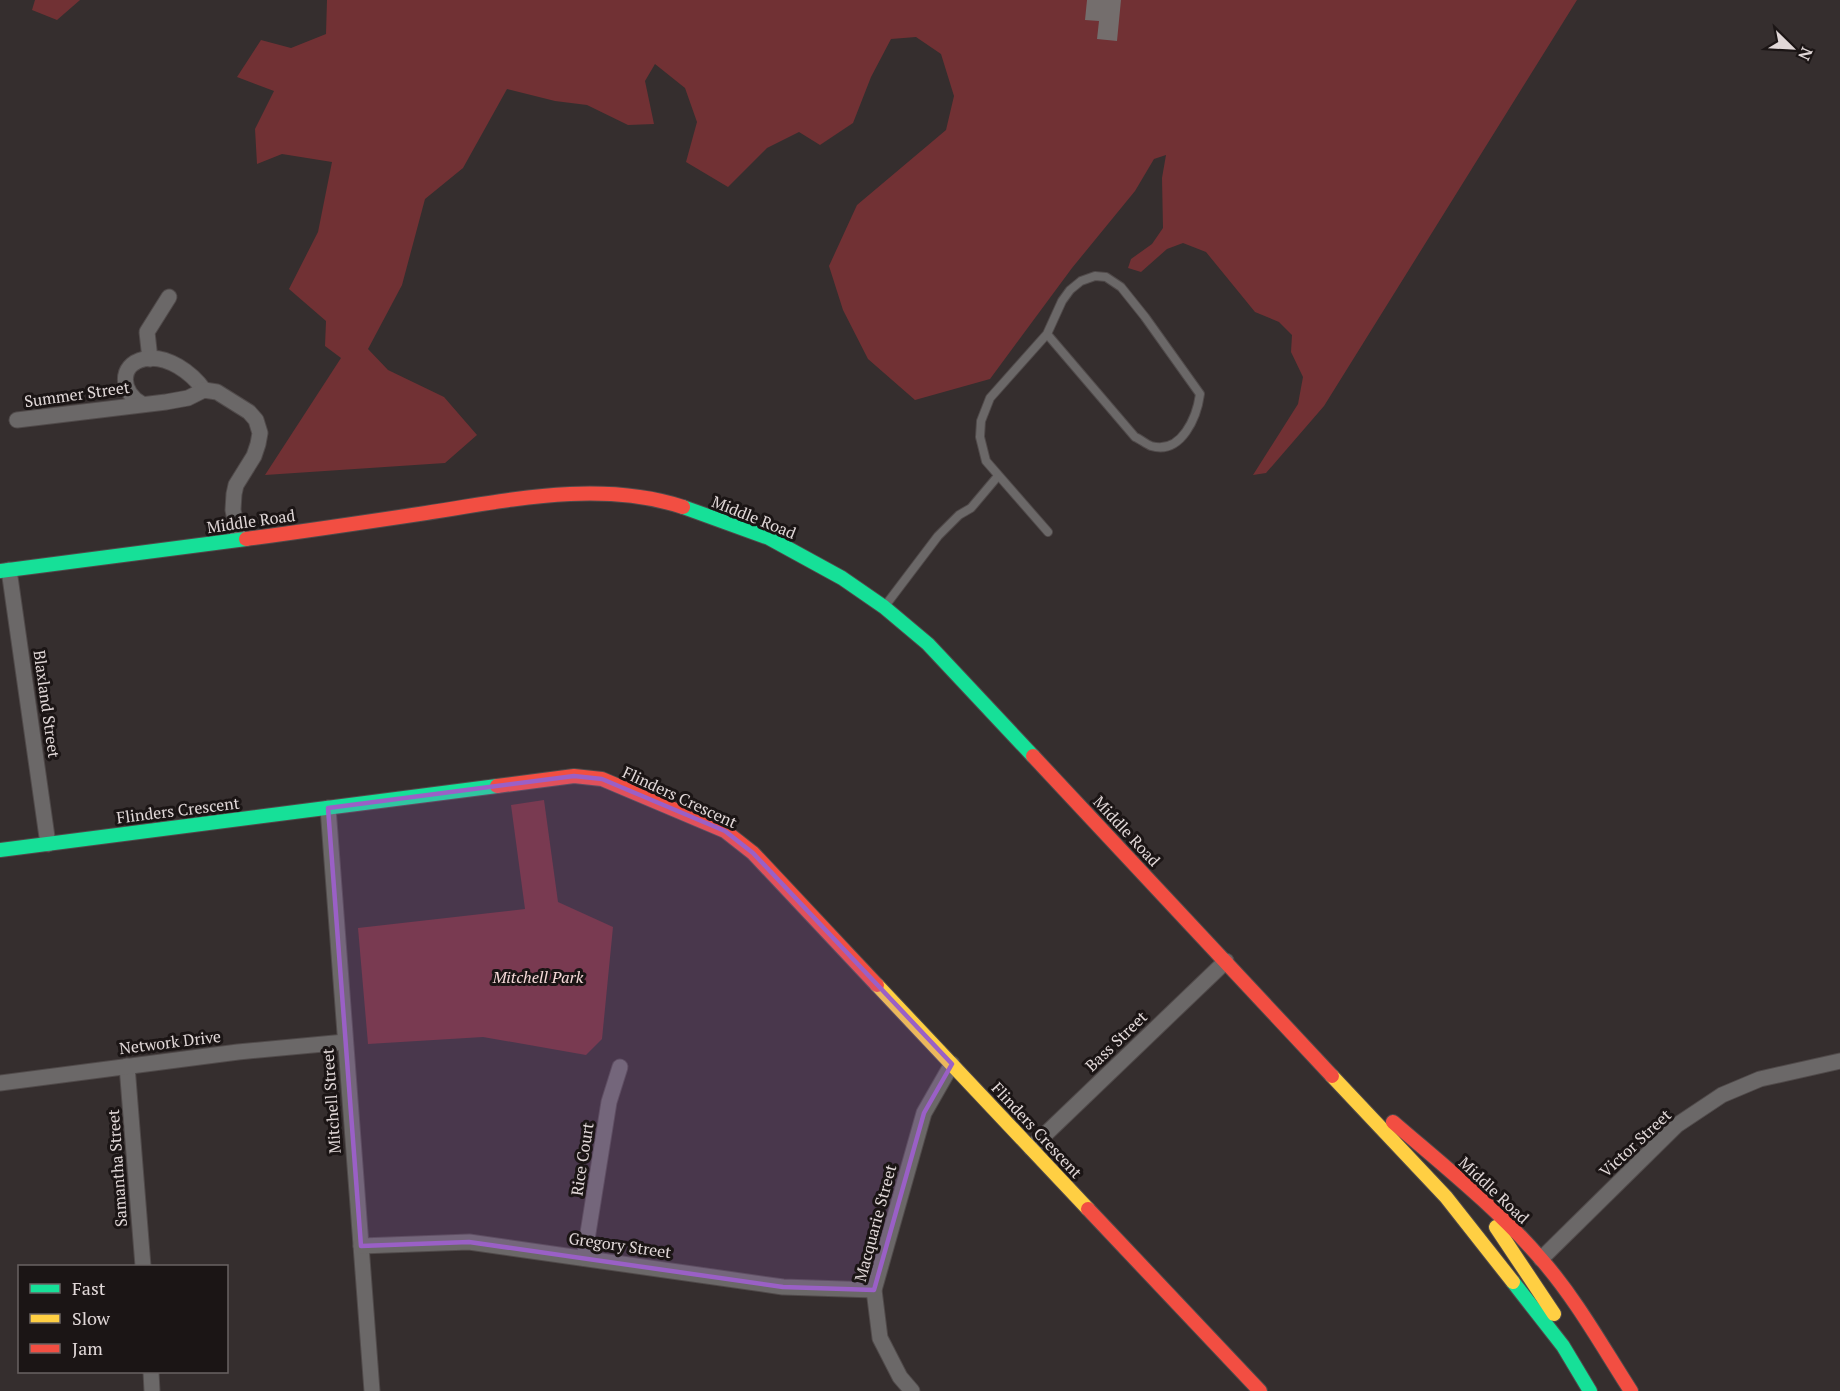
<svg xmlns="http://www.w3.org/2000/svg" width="1840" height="1391" viewBox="0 0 1840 1391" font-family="'PT Serif',serif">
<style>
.green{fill:#713134}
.building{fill:#746e6d}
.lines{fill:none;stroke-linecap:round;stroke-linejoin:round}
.lane-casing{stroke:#504a4a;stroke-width:10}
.street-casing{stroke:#504a4a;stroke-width:17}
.fast-casing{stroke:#504a4a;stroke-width:16}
.slow-casing{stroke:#504a4a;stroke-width:16}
.jam-casing{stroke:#504a4a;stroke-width:16}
.lane{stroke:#6b6868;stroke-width:8}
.street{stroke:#6b6868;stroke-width:15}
.fast{stroke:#16e098;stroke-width:14}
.slow{stroke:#ffcf43;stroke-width:14}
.jam{stroke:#f24e42;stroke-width:14}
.marked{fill:#9a60c6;fill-opacity:0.2;stroke:#9a60c6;stroke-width:4.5;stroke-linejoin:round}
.labels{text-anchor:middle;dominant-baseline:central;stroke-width:6;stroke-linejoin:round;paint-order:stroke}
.street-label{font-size:16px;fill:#e1d8d8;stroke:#1b1515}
.park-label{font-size:16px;font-style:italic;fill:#f6dad9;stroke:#1b1515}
</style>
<rect width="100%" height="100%" fill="#352e2e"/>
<g class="green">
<path d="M 35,0 L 80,0 L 57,20 L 32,10 Z"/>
<path d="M 327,0 L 1577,0 L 1324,406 L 1266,473 L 1253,475 L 1298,404 L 1303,377 L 1291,352 L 1292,335 L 1279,322 L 1255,312 L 1206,252 L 1183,243 L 1167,249 L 1141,272 L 1128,268 L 1131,259 L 1152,244 L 1163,228 L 1162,178 L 1166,155 L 1154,159 L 1135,191 L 1072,268 L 990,379 L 915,400 L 868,359 L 843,310 L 829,266 L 857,205 L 946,130 L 954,96 L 941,54 L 916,37 L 891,39 L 871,77 L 853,123 L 820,145 L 799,132 L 767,148 L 728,187 L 686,162 L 697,122 L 685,88 L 655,64 L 645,81 L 654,124 L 628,125 L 587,105 L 555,101 L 507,89 L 463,168 L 425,199 L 402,285 L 368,349 L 388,370 L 444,397 L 477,435 L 445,463 L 265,475 L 341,358 L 325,346 L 326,321 L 289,289 L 318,232 L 332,162 L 282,154 L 257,164 L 255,129 L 274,91 L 237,77 L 261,40 L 291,48 L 326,34 Z"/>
<path d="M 544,800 L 558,902 L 613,927 L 602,1039 L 586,1055 L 483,1037 L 368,1044 L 358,928 L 525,909 L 511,805 Z"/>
</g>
<path class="building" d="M 1087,0 L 1121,0 L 1117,41 L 1097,39 L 1099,21 L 1085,20 Z"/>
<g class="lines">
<defs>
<g id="lane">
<path d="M 1047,334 L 1135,437 C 1140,439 1146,444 1151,446 C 1182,455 1197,416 1200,394 L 1145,317 L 1121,287 L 1106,277 L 1095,276 L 1081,281 L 1070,290 L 1062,301 L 1047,334 L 990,398 L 981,421 L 980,437 L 986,461 L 1048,532"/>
<path d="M 885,606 L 938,536 L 959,515 L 971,508 L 998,476"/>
</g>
<g id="street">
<path d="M 150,359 L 147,332 L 169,297"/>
<path d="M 142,404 C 121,393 118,365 144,359 C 167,354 192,373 204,390"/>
<path d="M 17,420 L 166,402 L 188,398 L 204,390 L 217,392 L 249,412 L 256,420 L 260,433 L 258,444 L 254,456 L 236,485 L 234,494 L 233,510 L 239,539"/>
<path d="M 9,570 L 48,844"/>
<path d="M 328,808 L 372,1391"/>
<path d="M 127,1066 L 143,1266"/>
<path d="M 0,1083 L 238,1052 L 345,1042"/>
<path d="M 1031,1148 L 1226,961"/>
<path d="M 361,1246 L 469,1242 L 783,1287 L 874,1290"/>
<path d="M 584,1258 L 609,1102 L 620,1067"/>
<path d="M 1541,1259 L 1677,1125 L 1722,1095 L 1760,1079 L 1840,1061"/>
<path d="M 151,1372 L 152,1391"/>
<path d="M 912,1391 L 900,1377 L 880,1338 L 874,1290 L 924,1113 L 952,1064"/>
</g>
<g id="fast">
<path d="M 683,507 L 769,538 L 842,578 L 884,607 L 928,644 L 1033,756"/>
<path d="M 0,571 L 246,539"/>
<path d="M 0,850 L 497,786"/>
<path d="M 1513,1282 L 1563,1346 L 1590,1391"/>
</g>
<g id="slow">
<path d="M 877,985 L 1088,1209"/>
<path d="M 1332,1076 L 1446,1197 L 1513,1282"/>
<path d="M 1496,1227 L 1554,1314"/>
</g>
<g id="jam">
<path d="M 246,539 C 306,531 366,522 426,513 C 510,500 600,480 683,507"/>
<path d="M 1033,756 L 1332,1076"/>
<path d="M 497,786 L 574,776 L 602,779 L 725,831 L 753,853 L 877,985"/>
<path d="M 1393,1122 C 1444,1166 1497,1208 1541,1259 C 1576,1299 1602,1346 1631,1391"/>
<path d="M 1088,1209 L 1260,1391"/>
</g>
</defs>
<use href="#lane" class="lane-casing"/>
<use href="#street" class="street-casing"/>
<use href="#fast" class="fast-casing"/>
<use href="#slow" class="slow-casing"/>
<use href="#jam" class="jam-casing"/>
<use href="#lane" class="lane"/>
<use href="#street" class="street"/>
<use href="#fast" class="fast"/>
<use href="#slow" class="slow"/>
<use href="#jam" class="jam"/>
</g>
<path class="marked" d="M 574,776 L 602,779 L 725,831 L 753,853 L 952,1064 L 924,1113 L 874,1290 L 783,1287 L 469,1242 L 361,1246 L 328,808 Z"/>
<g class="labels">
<g class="street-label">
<text transform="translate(77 394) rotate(-8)">Summer Street</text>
<text transform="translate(754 517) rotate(22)">Middle Road</text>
<text transform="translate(251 521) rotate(-8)">Middle Road</text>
<text transform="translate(47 704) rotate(82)">Blaxland Street</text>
<text transform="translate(680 797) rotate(25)">Flinders Crescent</text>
<text transform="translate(178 810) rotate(-7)">Flinders Crescent</text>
<text transform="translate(1127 831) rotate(47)">Middle Road</text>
<text transform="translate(1116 1041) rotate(-44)">Bass Street</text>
<text transform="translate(170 1042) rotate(-7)">Network Drive</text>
<text transform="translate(331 1101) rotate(-94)">Mitchell Street</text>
<text transform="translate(1037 1130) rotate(47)">Flinders Crescent</text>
<text transform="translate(1635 1143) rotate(-43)">Victor Street</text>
<text transform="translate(582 1159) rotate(-81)">Rice Court</text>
<text transform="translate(117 1168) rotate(-94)">Samantha Street</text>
<text transform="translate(1494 1190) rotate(43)">Middle Road</text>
<text transform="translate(875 1223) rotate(-75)">Macquarie Street</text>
<text transform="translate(620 1245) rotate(8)">Gregory Street</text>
</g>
<g class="park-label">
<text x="538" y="977">Mitchell Park</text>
</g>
</g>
<rect x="18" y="1265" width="210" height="108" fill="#1b1515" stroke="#6a6363" stroke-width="1.5"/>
<rect x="30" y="1284" width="30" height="9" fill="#16e098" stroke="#6a6363" stroke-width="1.5"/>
<text x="72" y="1295" font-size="18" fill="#e1d8d8">Fast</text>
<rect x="30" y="1314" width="30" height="9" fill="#ffcf43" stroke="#6a6363" stroke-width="1.5"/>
<text x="72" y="1325" font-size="18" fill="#e1d8d8">Slow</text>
<rect x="30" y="1344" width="30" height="9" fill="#f24e42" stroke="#6a6363" stroke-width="1.5"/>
<text x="72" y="1355" font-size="18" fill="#e1d8d8">Jam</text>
<g transform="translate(1792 48) rotate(114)" stroke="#1b1515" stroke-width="4.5" paint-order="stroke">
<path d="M0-4.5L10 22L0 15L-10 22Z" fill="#e1d8d8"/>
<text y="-9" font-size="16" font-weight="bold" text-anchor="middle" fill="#e1d8d8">N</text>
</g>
</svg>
